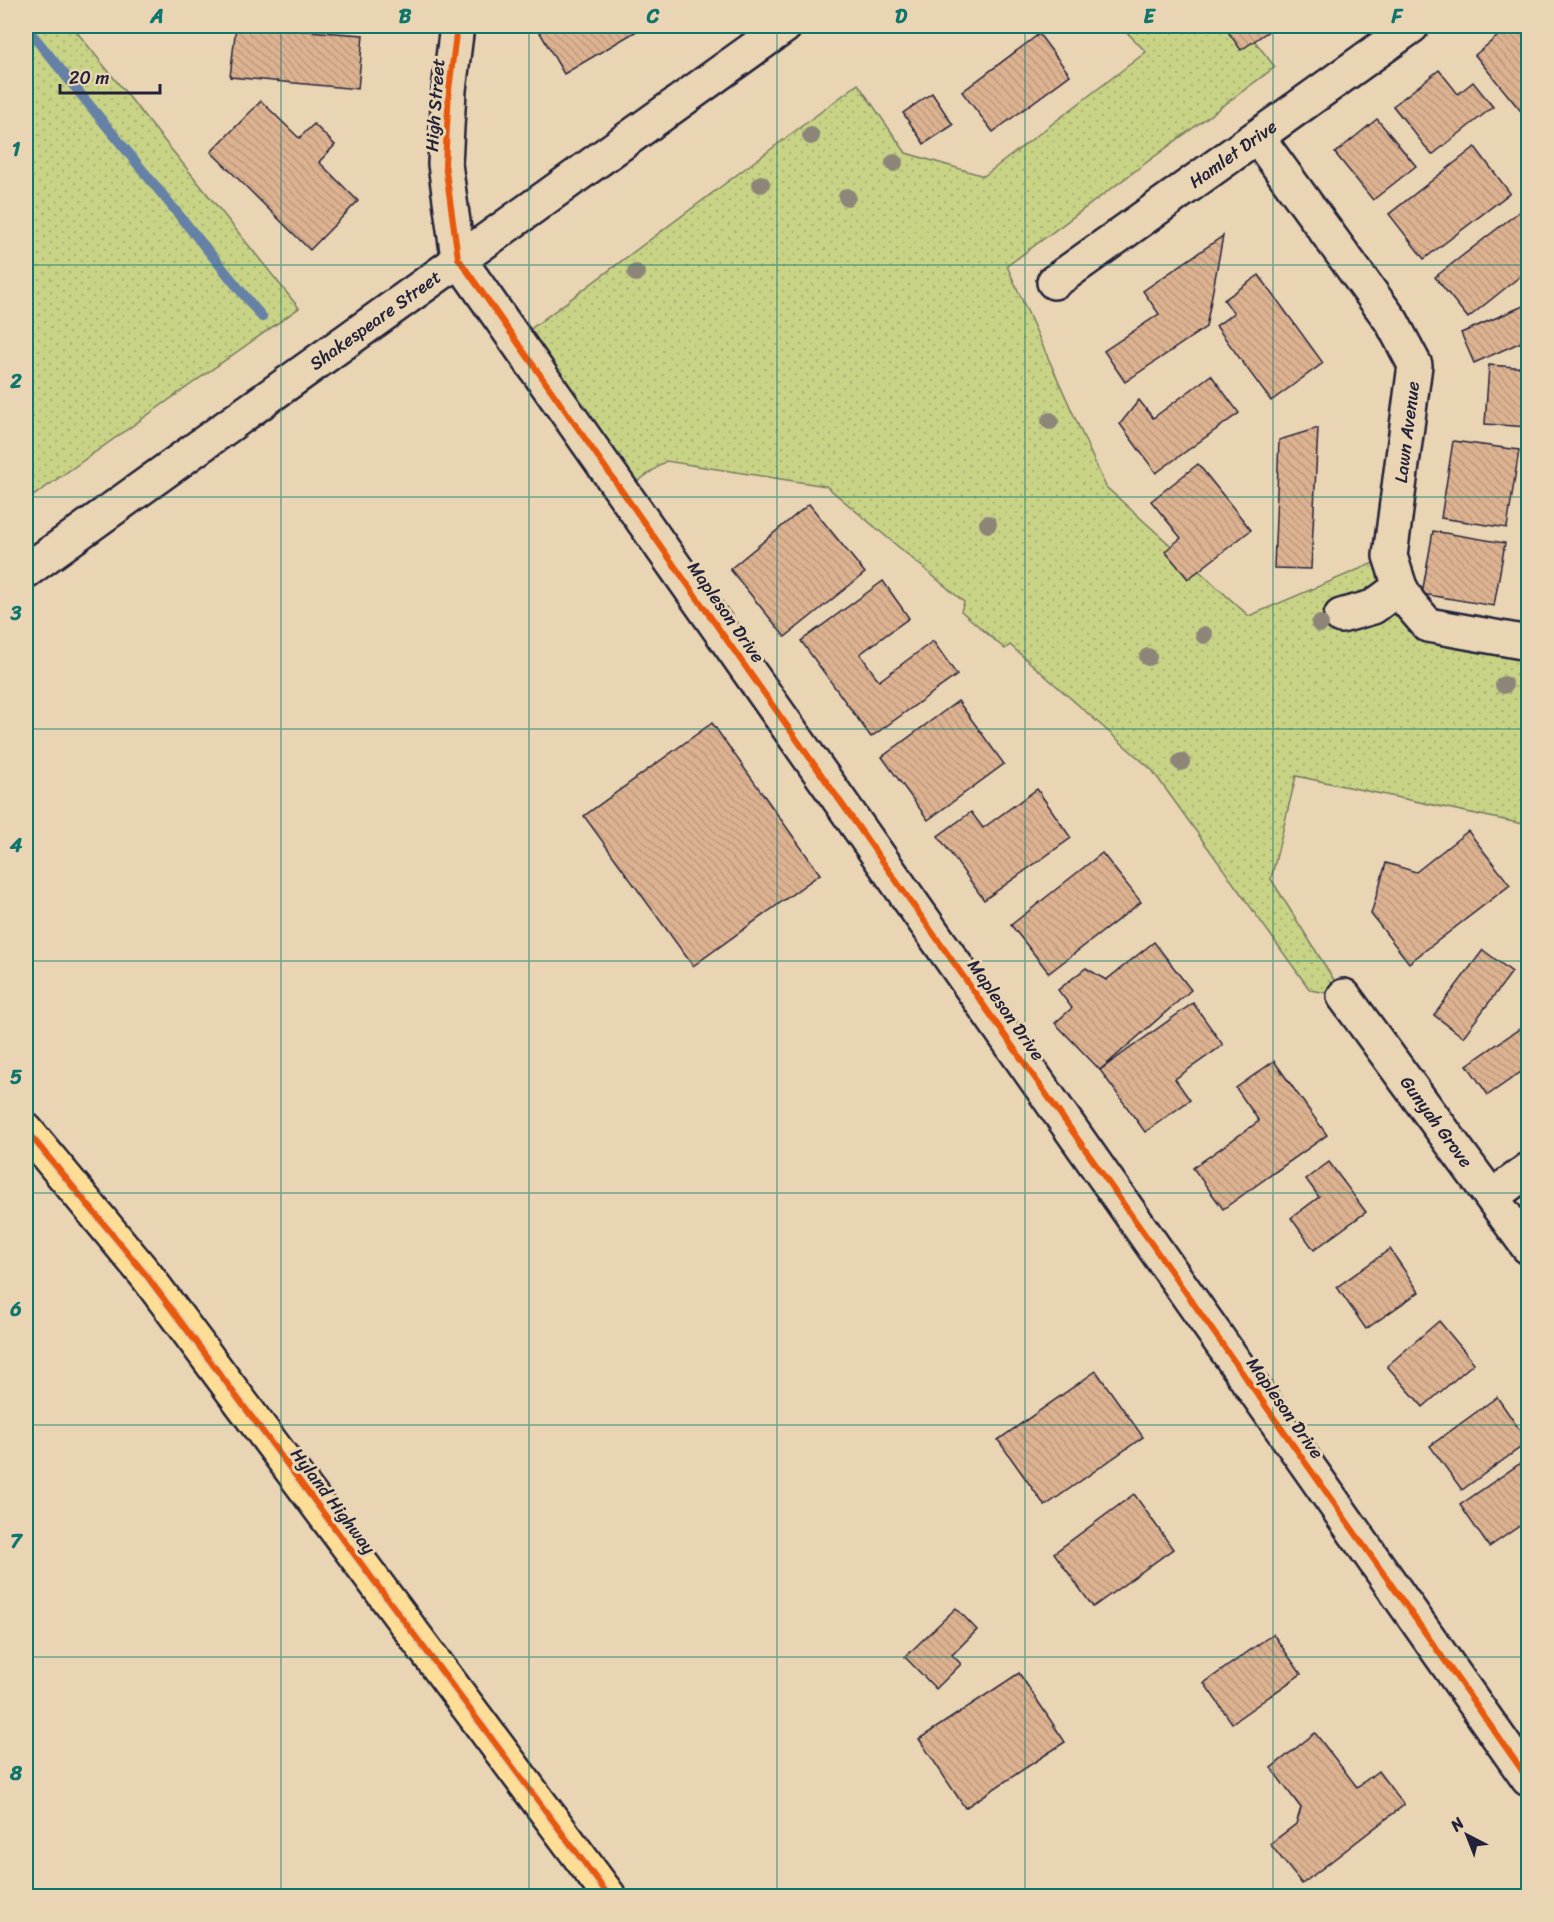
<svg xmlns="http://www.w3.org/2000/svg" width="1554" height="1922" viewBox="0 0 1554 1922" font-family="Sriracha,sans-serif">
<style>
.green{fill:url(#green-dots);stroke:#757a60;stroke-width:1.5}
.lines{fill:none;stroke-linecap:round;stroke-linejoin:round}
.stream{stroke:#6681a6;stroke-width:10}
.building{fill:url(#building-back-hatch);stroke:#22223b;stroke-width:1.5}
.minor-casing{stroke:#22223b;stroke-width:38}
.major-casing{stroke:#22223b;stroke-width:38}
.minor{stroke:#e9d4b3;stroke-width:33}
.major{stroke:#fede96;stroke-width:33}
.cycleway-casing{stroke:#e9d4b3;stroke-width:10}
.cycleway{stroke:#e8590c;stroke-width:6}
.tree{fill:#8e8579}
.grid{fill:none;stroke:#0f766e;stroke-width:1.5;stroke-opacity:0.55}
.labels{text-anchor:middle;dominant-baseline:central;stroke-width:6;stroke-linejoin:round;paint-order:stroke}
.street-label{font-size:18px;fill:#22223b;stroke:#e9d4b3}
.neatline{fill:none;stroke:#0f766e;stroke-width:2}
.grid-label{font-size:20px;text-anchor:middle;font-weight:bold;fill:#0f766e}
</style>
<defs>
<pattern id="green-dots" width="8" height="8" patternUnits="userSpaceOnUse" patternTransform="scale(1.5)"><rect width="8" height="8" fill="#c8d386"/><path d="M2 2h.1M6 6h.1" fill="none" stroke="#acb575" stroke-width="1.8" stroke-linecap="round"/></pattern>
<pattern id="building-back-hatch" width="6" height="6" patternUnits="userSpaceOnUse" patternTransform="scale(1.5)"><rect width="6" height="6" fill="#ddb291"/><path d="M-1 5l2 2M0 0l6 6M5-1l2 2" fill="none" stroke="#bd997e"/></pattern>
</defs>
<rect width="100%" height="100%" fill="#e9d4b3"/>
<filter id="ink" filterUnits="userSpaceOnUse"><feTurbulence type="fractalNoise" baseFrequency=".0167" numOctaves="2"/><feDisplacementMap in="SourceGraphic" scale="12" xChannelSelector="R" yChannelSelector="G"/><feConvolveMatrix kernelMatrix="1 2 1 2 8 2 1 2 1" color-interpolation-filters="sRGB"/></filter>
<g filter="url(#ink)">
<g class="green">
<path d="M 26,26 L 72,26 L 299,308 L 26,501 Z"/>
<path d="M 1121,26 L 1243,26 L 1275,67 L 1007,266 L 1106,487 L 1249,616 L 1390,556 L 1409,603 L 1528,643 L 1528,825 L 1296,776 L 1271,879 L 1344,996 L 1310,990 L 1152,770 L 1010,645 L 1005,649 L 961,611 L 964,602 L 826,486 L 666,461 L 623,492 L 516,340 L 858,84 L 906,153 L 984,176 L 1146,52 Z"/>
</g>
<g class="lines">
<path class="stream" d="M 26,27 L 262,317"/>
</g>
<g class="building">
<path d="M 236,26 L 363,35 L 358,89 L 230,77 Z"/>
<path d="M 544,26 L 638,26 L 640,29 L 564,74 L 538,29 Z"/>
<path d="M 1224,26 L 1276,26 L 1241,50 Z"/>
<path d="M 1510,26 L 1528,26 L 1528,120 L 1475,55 Z"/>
<path d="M 1039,34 L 1070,75 L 993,132 L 962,92 Z"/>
<path d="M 1439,70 L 1458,94 L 1473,82 L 1493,107 L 1432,155 L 1393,106 Z"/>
<path d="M 932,93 L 953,125 L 924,144 L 903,113 Z"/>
<path d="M 261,101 L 299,138 L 314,124 L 335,145 L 319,162 L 358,201 L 310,250 L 211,152 Z"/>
<path d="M 1377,119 L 1416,166 L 1373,200 L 1335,153 Z"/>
<path d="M 1475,147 L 1510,193 L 1424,259 L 1389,214 Z"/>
<path d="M 1520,211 L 1528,221 L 1528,270 L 1468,318 L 1435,277 Z"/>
<path d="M 1223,236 L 1206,327 L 1125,382 L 1104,351 L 1159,314 L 1143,291 Z"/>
<path d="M 1259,275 L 1323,363 L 1271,401 L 1216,326 L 1234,313 L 1224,300 Z"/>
<path d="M 1528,304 L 1528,339 L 1474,363 L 1461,333 Z"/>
<path d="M 1489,365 L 1528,368 L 1528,427 L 1485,424 Z"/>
<path d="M 1211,375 L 1239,413 L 1156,473 L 1120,424 L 1139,400 L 1153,418 Z"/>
<path d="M 1318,428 L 1311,569 L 1274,568 L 1279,440 Z"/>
<path d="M 1453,441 L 1519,450 L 1507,528 L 1441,518 Z"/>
<path d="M 1198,464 L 1251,530 L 1188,579 L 1165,551 L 1181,538 L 1151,501 Z"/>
<path d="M 809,504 L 865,573 L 785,637 L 730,569 Z"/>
<path d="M 1433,531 L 1505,543 L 1494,606 L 1422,594 Z"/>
<path d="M 1528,554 L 1528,611 L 1523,610 Z"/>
<path d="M 883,581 L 909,618 L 860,654 L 879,681 L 933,641 L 957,675 L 871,737 L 801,641 Z"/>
<path d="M 958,701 L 1004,764 L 928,820 L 882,757 Z"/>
<path d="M 712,723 L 820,874 L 693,966 L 584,816 Z"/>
<path d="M 1037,789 L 1071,838 L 984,900 L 938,836 L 971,812 L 983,828 Z"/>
<path d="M 1468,831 L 1510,885 L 1409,963 L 1371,914 L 1386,863 L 1416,872 Z"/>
<path d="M 1102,853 L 1141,902 L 1049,973 L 1011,925 Z"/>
<path d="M 1154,942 L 1191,990 L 1100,1070 L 1055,1023 L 1072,1008 L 1058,990 L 1086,968 L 1106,980 Z"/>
<path d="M 1483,950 L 1512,972 L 1463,1037 L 1434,1015 Z"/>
<path d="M 1193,1003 L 1223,1045 L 1175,1079 L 1190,1100 L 1145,1132 L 1100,1070 Z"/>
<path d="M 1528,1023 L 1528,1067 L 1488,1095 L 1467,1065 Z"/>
<path d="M 1274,1061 L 1327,1135 L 1223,1209 L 1193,1168 L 1259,1121 L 1236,1088 Z"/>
<path d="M 1329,1162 L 1366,1212 L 1314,1250 L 1291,1218 L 1319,1197 L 1306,1179 Z"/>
<path d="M 1390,1249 L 1419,1292 L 1366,1329 L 1337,1287 Z"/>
<path d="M 1439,1321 L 1474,1363 L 1423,1407 L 1387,1366 Z"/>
<path d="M 1096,1371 L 1143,1437 L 1045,1506 L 998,1440 Z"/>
<path d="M 1497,1397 L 1528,1442 L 1462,1490 L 1430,1446 Z"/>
<path d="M 1528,1458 L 1528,1520 L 1489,1547 L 1460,1505 Z"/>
<path d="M 1134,1494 L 1173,1549 L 1093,1607 L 1054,1553 Z"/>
<path d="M 956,1608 L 977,1630 L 952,1655 L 961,1664 L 936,1689 L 905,1657 Z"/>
<path d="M 1273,1634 L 1301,1674 L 1232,1723 L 1204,1683 Z"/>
<path d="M 1019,1673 L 1065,1742 L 965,1808 L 919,1739 Z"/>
<path d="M 1315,1733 L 1357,1787 L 1378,1771 L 1404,1805 L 1302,1884 L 1270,1844 L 1296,1824 L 1301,1808 L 1271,1768 Z"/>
</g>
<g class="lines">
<defs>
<g id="minor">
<path d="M 457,26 L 449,90 L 445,164 L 458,258 L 1528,1779"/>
<path d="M 1258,138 L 1392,322 L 1415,365 L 1390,556 L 1400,587 L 1409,603 L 1428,625 L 1528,643"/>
<path id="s1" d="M 1054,282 L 1412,26"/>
<path id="s2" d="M 26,571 L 785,26"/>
<path d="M 1341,616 L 1373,607 L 1400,587"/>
<path id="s3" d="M 1344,996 L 1528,1247"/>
<path d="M 1493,1196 L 1528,1170"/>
</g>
<path id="major" d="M 26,1130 L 146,1275 L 609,1896"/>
</defs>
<use href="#minor" class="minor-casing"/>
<use href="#major" class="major-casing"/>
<use href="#minor" class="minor"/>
<use href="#major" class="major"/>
<defs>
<g id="cycleway">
<path d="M 457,26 L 449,90 L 445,164 L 458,258 L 1528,1779"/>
<path d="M 26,1130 L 146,1275 L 609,1896"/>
</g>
</defs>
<use href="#cycleway" class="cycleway-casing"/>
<use href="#cycleway" class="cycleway"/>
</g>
<g class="tree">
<circle cx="811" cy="136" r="9"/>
<circle cx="894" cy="163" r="9"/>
<circle cx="761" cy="184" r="9"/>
<circle cx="847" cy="197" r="9"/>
<circle cx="636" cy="273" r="9"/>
<circle cx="1050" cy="421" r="9"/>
<circle cx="988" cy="524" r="9"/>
<circle cx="1320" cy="624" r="9"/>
<circle cx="1204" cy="635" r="9"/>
<circle cx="1148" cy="657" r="9"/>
<circle cx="1504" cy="685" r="9"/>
<circle cx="1181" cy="762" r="9"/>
</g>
</g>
<path class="grid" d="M 281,26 L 281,1896M 529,26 L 529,1896M 777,26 L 777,1896M 1025,26 L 1025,1896M 1273,26 L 1273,1896M 26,265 L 1528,265M 26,497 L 1528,497M 26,729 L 1528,729M 26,961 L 1528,961M 26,1193 L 1528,1193M 26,1425 L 1528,1425M 26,1657 L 1528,1657"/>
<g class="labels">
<g class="street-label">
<text transform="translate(435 105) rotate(-86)">High Street</text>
<text stroke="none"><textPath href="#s1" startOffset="220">Hamlet Drive</textPath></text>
<text stroke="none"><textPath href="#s2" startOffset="430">Shakespeare Street</textPath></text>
<text transform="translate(1407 432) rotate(-83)">Lawn Avenue</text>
<text transform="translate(726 612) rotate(55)">Mapleson Drive</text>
<text transform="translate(1006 1010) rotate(55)">Mapleson Drive</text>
<text stroke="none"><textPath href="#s3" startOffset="156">Gunyah Grove</textPath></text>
<text transform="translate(1285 1408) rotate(55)">Mapleson Drive</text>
<text transform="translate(333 1501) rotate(53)">Hyland Highway</text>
</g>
</g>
<rect width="1554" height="1922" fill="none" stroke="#e9d4b3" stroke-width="66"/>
<g transform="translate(1467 1835) rotate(318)" stroke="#e9d4b3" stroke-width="4.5" paint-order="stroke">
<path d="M0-4.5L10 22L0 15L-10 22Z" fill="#22223b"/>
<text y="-9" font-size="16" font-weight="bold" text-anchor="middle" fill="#22223b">N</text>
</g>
<path d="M60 84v9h100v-9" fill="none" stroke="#22223b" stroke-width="3"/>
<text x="69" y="84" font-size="18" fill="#22223b" stroke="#e9d4b3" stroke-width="4.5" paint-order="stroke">20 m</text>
<rect x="33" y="33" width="1488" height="1856" class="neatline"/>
<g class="grid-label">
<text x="157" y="23">A</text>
<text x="405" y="23">B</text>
<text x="653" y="23">C</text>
<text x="901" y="23">D</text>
<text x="1149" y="23">E</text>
<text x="1397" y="23">F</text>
<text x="16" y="156">1</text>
<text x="16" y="388">2</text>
<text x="16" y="620">3</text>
<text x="16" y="852">4</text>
<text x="16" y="1084">5</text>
<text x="16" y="1316">6</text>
<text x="16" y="1548">7</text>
<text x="16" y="1780">8</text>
</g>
</svg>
